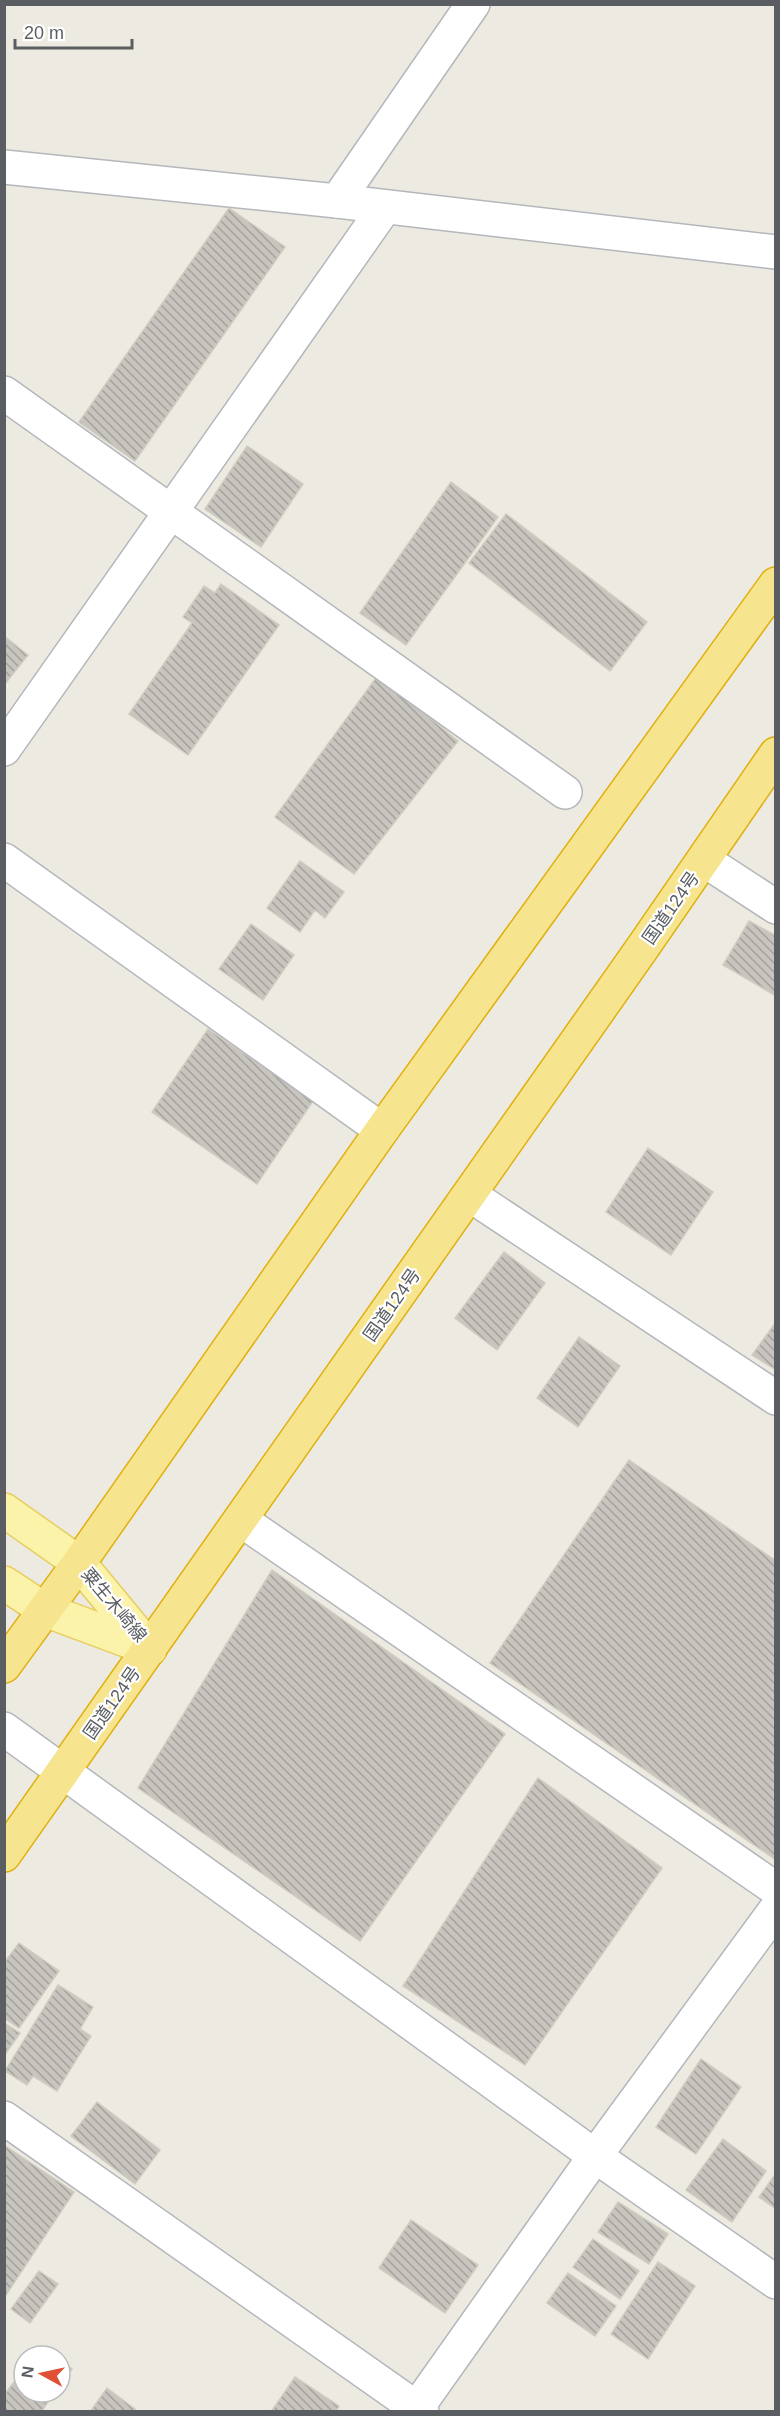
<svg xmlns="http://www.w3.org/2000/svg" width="780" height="2416" viewBox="0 0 780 2416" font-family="Arial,'Noto Sans JP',sans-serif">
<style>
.building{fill:url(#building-back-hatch);stroke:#d0ccc0;stroke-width:1.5}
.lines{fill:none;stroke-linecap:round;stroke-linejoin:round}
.minor-casing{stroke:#b4b7bb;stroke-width:36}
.major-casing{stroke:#e8cd5e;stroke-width:36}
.highway-casing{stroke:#e0b00e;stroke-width:36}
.minor{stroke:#fff;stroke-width:33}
.major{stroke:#faf3a9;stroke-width:33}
.highway{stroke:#f6e48e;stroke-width:33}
.labels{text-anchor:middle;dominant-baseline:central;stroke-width:4.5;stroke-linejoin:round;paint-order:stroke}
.street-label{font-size:18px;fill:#5a5d61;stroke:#fff}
</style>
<defs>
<pattern id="building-back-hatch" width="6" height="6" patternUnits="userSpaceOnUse" patternTransform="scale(1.5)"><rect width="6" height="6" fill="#c8c4be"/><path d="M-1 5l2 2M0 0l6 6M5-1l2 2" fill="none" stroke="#a5a29e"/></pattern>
</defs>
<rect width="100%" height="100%" fill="#eceae1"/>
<g class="building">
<path d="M 229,208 L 285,247 L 135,461 L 79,422 Z"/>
<path d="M 247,446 L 303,484 L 261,547 L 205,509 Z"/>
<path d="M 451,482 L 498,517 L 406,645 L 360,613 Z"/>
<path d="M 506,514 L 647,622 L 610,671 L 469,563 Z"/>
<path d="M 221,584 L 279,625 L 188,755 L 129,714 L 192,623 L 183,617 L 204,586 L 215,593 Z"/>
<path d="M 4,636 L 28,655 L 4,685 Z"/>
<path d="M 378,675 L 458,741 L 354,874 L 275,817 Z"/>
<path d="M 300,861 L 344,892 L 325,918 L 315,910 L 300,932 L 267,908 Z"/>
<path d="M 749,921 L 776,936 L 776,996 L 723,965 Z"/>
<path d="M 251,924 L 294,955 L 263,1000 L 219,969 Z"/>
<path d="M 208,1029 L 313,1101 L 257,1184 L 152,1112 Z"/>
<path d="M 648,1148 L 713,1192 L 671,1255 L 606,1212 Z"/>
<path d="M 504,1252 L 545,1283 L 497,1350 L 455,1318 Z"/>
<path d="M 776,1322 L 776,1370 L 752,1355 Z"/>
<path d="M 579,1337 L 620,1366 L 578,1427 L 537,1398 Z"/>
<path d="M 629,1460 L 776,1561 L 776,1860 L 490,1663 Z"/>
<path d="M 272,1570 L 505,1734 L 360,1941 L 138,1788 Z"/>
<path d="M 538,1778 L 662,1868 L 525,2065 L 403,1986 Z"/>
<path d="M 19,1943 L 59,1971 L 19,2028 L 4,2018 L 4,1963 Z"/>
<path d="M 58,1985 L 93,2007 L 80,2029 L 91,2036 L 57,2091 L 33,2076 L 27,2085 L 5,2071 Z"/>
<path d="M 4,2023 L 20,2033 L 4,2056 Z"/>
<path d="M 701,2059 L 741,2087 L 696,2154 L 656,2127 Z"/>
<path d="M 97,2102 L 160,2150 L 135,2184 L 71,2136 Z"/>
<path d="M 723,2139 L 766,2171 L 732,2222 L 686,2190 Z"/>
<path d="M 4,2145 L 74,2192 L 6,2295 L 4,2294 Z"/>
<path d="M 776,2173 L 776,2209 L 759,2197 Z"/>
<path d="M 618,2202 L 668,2234 L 649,2264 L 598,2232 Z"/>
<path d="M 411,2220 L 478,2265 L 445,2313 L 379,2268 Z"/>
<path d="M 593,2239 L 639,2271 L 620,2299 L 573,2267 Z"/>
<path d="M 658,2262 L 695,2286 L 648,2359 L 611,2334 Z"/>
<path d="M 39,2271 L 58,2284 L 30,2323 L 11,2309 Z"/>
<path d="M 568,2273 L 616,2306 L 595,2336 L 547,2303 Z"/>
<path d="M 40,2346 L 54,2356 L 33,2356 Z"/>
<path d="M 60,2360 L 72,2369 L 60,2385 Z"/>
<path d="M 24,2369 L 24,2392 L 55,2392 L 41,2412 L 4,2412 L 4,2395 Z"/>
<path d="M 295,2377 L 339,2406 L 336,2412 L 271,2412 Z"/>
<path d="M 107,2388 L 135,2409 L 132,2412 L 90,2412 Z"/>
</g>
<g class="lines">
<defs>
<g id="minor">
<path d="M 4,167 L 337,201 L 776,252"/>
<path d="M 337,201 L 473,4"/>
<path d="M 4,393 L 565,792"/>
<path d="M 4,749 L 385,207"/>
<path d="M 4,860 L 382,1130"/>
<path d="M 704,860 L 776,907"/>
<path d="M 470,1195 L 776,1398"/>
<path d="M 241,1520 L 776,1889"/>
<path d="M 4,1729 L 595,2156 L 776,2282"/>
<path d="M 4,2118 L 422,2412"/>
<path d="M 414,2412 L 595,2156 L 776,1909"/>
</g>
<g id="major">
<path d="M 4,1510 L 79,1563 L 150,1649"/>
<path d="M 4,1583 L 45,1610 L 150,1649"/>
</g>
<g id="highway">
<path d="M 4,1666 L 79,1563 L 382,1130 L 776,584"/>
<path d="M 4,1855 L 643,947 L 776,754"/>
</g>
</defs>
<use href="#minor" class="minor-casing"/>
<use href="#major" class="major-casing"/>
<use href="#highway" class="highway-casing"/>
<use href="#minor" class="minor"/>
<use href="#major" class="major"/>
<use href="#highway" class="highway"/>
</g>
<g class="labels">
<g class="street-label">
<text transform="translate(671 908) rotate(-55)">国道124号</text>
<text transform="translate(392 1305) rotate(-55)">国道124号</text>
<text transform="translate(114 1605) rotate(50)">粟生木崎線</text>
<text transform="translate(112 1703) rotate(-55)">国道124号</text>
</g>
</g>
<rect width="780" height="2416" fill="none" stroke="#5a5d61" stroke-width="12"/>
<g transform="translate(42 2374) rotate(278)"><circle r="28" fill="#ffffff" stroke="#bdbec0" stroke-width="1.5"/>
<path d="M0-4.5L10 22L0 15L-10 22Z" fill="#de5135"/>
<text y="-9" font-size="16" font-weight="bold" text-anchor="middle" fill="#5a5d61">N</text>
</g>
<path d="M15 39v9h117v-9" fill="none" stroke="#5a5d61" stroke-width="3"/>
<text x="24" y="39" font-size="18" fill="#5a5d61" stroke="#ffffff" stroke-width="4.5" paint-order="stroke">20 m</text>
</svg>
